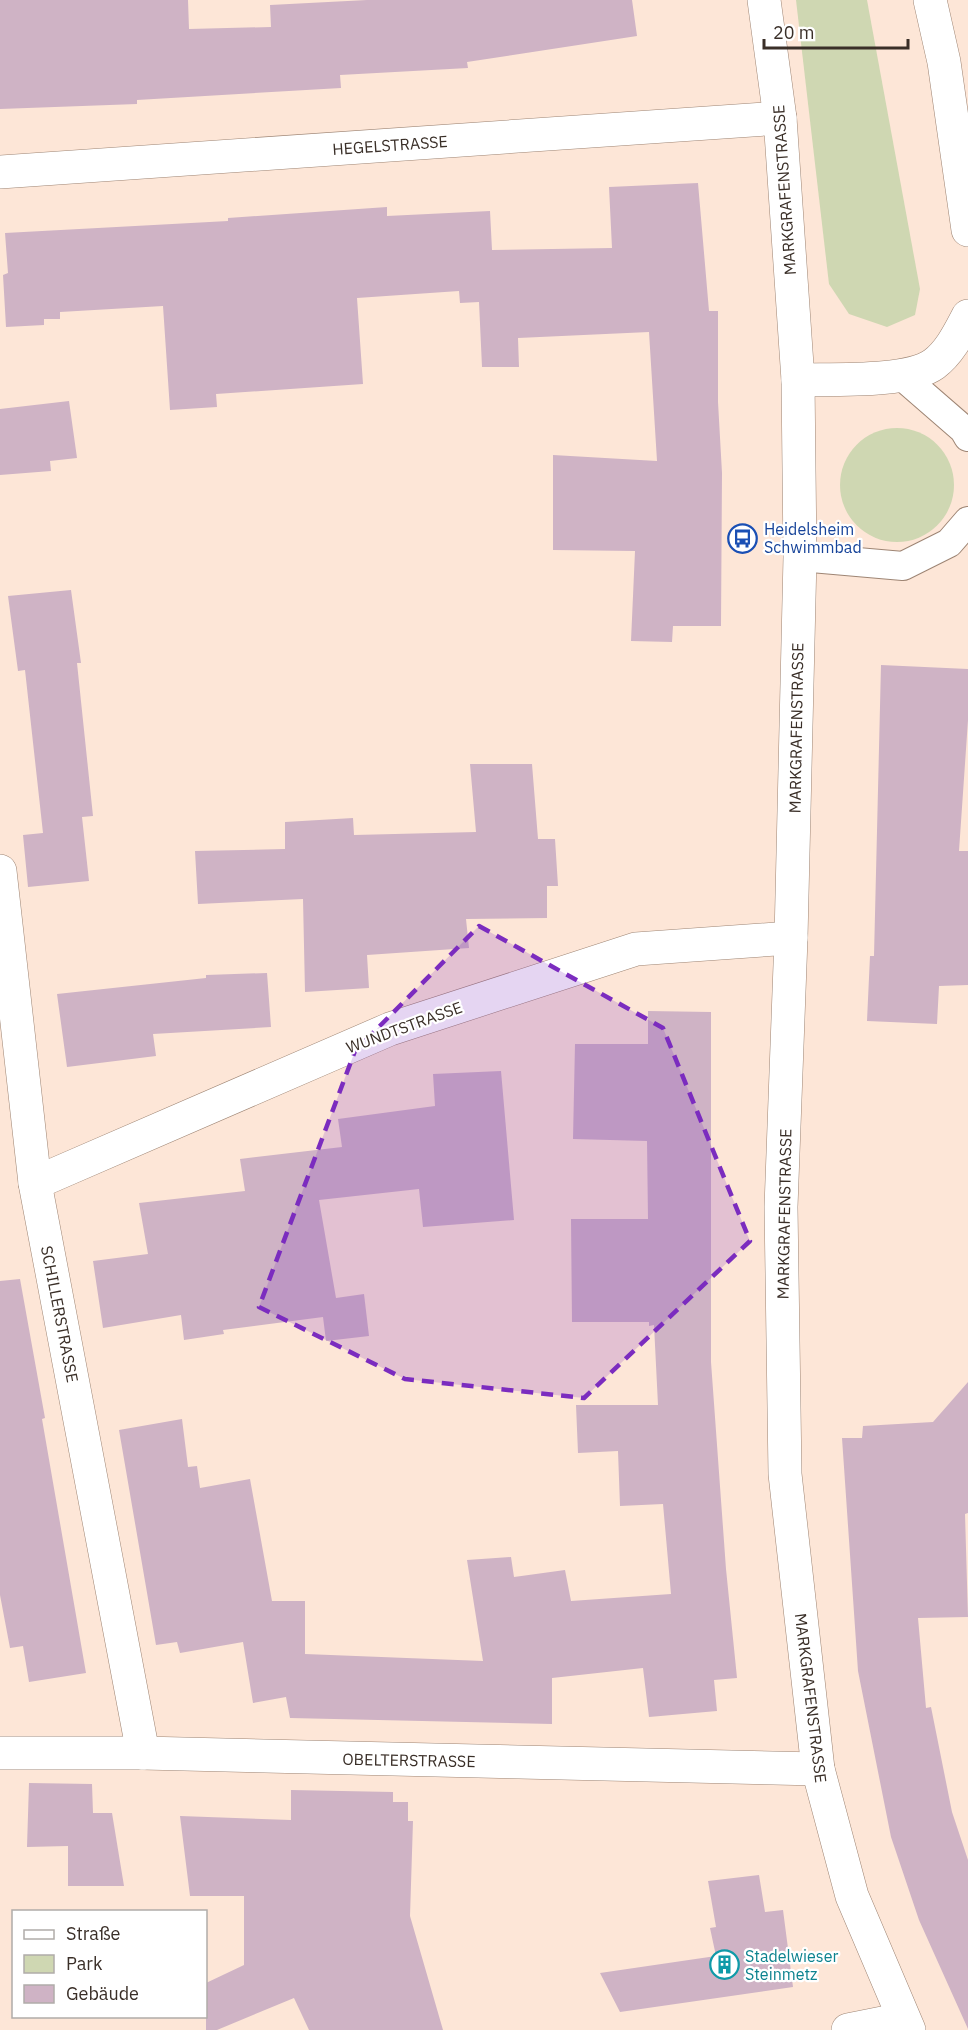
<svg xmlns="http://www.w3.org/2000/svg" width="968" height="2030" viewBox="0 0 968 2030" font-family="'IBM Plex Sans',sans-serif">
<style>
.green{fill:#cfd7b2}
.building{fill:#cfb3c5}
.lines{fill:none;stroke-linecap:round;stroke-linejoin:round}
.service-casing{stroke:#9e8574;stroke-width:30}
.minor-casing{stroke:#9e8574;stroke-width:34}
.tertiary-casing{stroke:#9e8574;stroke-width:34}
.service{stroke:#fff;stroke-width:28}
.minor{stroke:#fff;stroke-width:33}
.tertiary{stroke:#fff;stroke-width:33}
.marked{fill:#7b2cbf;fill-opacity:0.2;stroke:#7b2cbf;stroke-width:4.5;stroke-dasharray:12 8;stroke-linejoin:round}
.labels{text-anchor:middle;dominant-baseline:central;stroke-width:4.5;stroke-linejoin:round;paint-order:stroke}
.street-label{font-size:16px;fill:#3a2f28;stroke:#fff}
.transit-label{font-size:16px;fill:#164399;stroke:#fff;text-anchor:start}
.culture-label{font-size:16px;fill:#0d838f;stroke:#fff;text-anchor:start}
</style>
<rect width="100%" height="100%" fill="#fde6d7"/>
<g class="green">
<path d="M 796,0 L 867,0 L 920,289 L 915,315 L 887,327 L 849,314 L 829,284 Z"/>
<circle cx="897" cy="485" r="57"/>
</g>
<g class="building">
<path d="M 0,0 L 188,0 L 189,29 L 271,27 L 270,5 L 367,0 L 632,0 L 637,36 L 467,62 L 468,68 L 340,75 L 341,88 L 137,100 L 137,104 L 0,109 Z"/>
<path d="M 698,183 L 709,311 L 718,311 L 718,402 L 722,473 L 721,626 L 673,626 L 672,642 L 631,641 L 635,551 L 553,550 L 553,455 L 657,461 L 649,332 L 518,338 L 519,367 L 482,367 L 479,302 L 460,303 L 459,291 L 357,298 L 363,384 L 216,394 L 217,407 L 170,410 L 163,306 L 60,312 L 60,319 L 44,319 L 44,325 L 6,327 L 3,275 L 8,273 L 5,233 L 228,221 L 228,218 L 387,207 L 387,216 L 490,211 L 492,250 L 612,248 L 609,187 Z"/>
<path d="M 69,401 L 77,458 L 50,461 L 51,471 L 0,475 L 0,409 Z"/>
<path d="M 71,590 L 81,663 L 77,663 L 93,816 L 82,817 L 89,881 L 28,887 L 23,835 L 43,833 L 25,670 L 18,671 L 8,596 Z"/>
<path d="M 881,665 L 968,669 L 968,720 L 959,851 L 968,851 L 968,985 L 939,986 L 937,1024 L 867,1021 L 870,956 L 874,956 Z"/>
<path d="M 470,764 L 532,764 L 538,839 L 555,839 L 558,886 L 547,886 L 547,918 L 466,919 L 469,948 L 367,955 L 369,988 L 305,992 L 303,899 L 198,904 L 195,851 L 285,849 L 285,822 L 353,818 L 354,835 L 476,832 Z"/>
<path d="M 267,973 L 271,1027 L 153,1034 L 156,1056 L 67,1067 L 57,994 L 206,978 L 206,975 Z"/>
<path d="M 648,1011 L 711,1012 L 711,1362 L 726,1569 L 737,1678 L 714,1680 L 717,1711 L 649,1717 L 643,1668 L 552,1678 L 552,1724 L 290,1718 L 286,1697 L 253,1703 L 243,1642 L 180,1653 L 177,1642 L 156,1645 L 119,1430 L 182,1419 L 188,1467 L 197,1466 L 200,1488 L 250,1479 L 272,1601 L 305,1601 L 305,1654 L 483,1661 L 467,1560 L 511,1557 L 514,1577 L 565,1570 L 571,1601 L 671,1594 L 663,1504 L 620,1506 L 618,1451 L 578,1453 L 576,1405 L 658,1405 L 654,1325 L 649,1326 L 649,1322 L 572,1322 L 571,1219 L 648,1219 L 647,1141 L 573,1139 L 575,1044 L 648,1044 Z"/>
<path d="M 501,1071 L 514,1220 L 423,1227 L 419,1189 L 319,1200 L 336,1298 L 364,1294 L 369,1336 L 326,1341 L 323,1317 L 223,1330 L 224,1334 L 184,1340 L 181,1315 L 103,1328 L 93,1261 L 148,1254 L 139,1203 L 245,1191 L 240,1159 L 342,1147 L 338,1119 L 435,1106 L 433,1074 Z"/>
<path d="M 20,1279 L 45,1418 L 42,1419 L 86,1673 L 29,1682 L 23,1646 L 10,1648 L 0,1595 L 0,1281 Z"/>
<path d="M 968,1382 L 968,1513 L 965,1514 L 968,1617 L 918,1618 L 926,1708 L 931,1707 L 952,1812 L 968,1860 L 968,2029 L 919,1920 L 891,1837 L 858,1671 L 842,1438 L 862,1438 L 863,1426 L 933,1422 Z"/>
<path d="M 29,1783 L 92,1784 L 93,1813 L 112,1813 L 124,1886 L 68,1886 L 68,1846 L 27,1847 Z"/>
<path d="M 291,1790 L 393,1792 L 393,1802 L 408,1802 L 408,1821 L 413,1821 L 410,1916 L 443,2030 L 309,2030 L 294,1998 L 217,2030 L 206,2030 L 206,1983 L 244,1965 L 244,1896 L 190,1896 L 180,1816 L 291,1820 Z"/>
<path d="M 759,1875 L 765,1912 L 783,1910 L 793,1987 L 620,2012 L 600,1973 L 716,1956 L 710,1928 L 716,1927 L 708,1881 Z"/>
</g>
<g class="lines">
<defs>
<g id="service">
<path d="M 903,377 L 964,430 L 968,437"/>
<path d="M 800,557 L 903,566 L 949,543 L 968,521"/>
</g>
<g id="minor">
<path d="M 930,0 L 944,62 L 968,230"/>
<path d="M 0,172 L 780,118"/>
<path d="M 798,380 C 832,379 908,383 934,364 C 950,352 959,333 968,316"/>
<path d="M 0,871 L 35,1183 L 143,1753"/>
<path d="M 35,1183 L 390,1029 L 636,949 L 791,938"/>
<path d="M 0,1753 L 143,1753 L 818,1769"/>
<path d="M 848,2030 L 903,2019"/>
</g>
<path id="tertiary" d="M 764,0 L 780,118 L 798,380 L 800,557 L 791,938 L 781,1207 L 785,1474 L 818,1769 L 852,1896 L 909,2030"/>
</defs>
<use href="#service" class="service-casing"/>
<use href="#minor" class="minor-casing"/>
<use href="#tertiary" class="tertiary-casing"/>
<use href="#service" class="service"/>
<use href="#minor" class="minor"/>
<use href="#tertiary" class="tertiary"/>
</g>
<path class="marked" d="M 479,926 L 663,1028 L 750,1241 L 584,1398 L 405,1379 L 259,1307 L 355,1051 Z"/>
<defs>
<symbol id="bus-ring" viewBox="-11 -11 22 22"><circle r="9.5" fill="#fff" stroke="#1a4fb4" stroke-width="1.5"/><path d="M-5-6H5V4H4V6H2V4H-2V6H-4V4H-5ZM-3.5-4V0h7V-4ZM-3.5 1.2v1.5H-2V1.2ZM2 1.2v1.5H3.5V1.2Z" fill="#1a4fb4"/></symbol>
<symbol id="building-ring" viewBox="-11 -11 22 22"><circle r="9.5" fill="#fff" stroke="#0f9aa8" stroke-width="1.5"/><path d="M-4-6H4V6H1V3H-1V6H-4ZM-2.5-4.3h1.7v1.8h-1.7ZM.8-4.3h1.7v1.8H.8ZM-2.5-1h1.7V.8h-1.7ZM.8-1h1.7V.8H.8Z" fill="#0f9aa8"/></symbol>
</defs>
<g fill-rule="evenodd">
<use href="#bus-ring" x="726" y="522" width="33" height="33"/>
<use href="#building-ring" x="708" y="1948" width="33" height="33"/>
</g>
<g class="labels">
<g class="street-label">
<text transform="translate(390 145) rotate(-4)">HEGELSTRASSE</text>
<text transform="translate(784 190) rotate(-94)">MARKGRAFENSTRASSE</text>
<text transform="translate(796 728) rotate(-89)">MARKGRAFENSTRASSE</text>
<text transform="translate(404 1027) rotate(-20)">WUNDTSTRASSE</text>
<text transform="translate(784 1214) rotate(-89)">MARKGRAFENSTRASSE</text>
<text transform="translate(60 1314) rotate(79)">SCHILLERSTRASSE</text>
<text transform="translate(811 1698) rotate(83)">MARKGRAFENSTRASSE</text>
<text transform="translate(409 1760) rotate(1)">OBELTERSTRASSE</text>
</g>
<g class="transit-label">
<text x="764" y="529">Heidelsheim<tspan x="764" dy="18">Schwimmbad</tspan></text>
</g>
<g class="culture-label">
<text x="745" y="1956">Stadelwieser<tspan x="745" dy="18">Steinmetz</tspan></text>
</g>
</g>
<rect x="12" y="1910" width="195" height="108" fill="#ffffff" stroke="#b0aca9" stroke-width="1.5"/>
<rect x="24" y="1930" width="30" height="9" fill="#ffffff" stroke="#b0aca9" stroke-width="1.5"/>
<text x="66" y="1940" font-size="18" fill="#3a2f28">Straße</text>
<rect x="24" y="1955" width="30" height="18" fill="#cfd7b2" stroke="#b0aca9" stroke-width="1.5"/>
<text x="66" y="1970" font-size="18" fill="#3a2f28">Park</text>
<rect x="24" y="1985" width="30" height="18" fill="#cfb3c5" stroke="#b0aca9" stroke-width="1.5"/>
<text x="66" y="2000" font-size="18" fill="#3a2f28">Gebäude</text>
<path d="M764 39v9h144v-9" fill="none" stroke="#3a2f28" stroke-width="3"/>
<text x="773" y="39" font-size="18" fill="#3a2f28" stroke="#ffffff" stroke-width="4.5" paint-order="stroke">20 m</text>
</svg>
